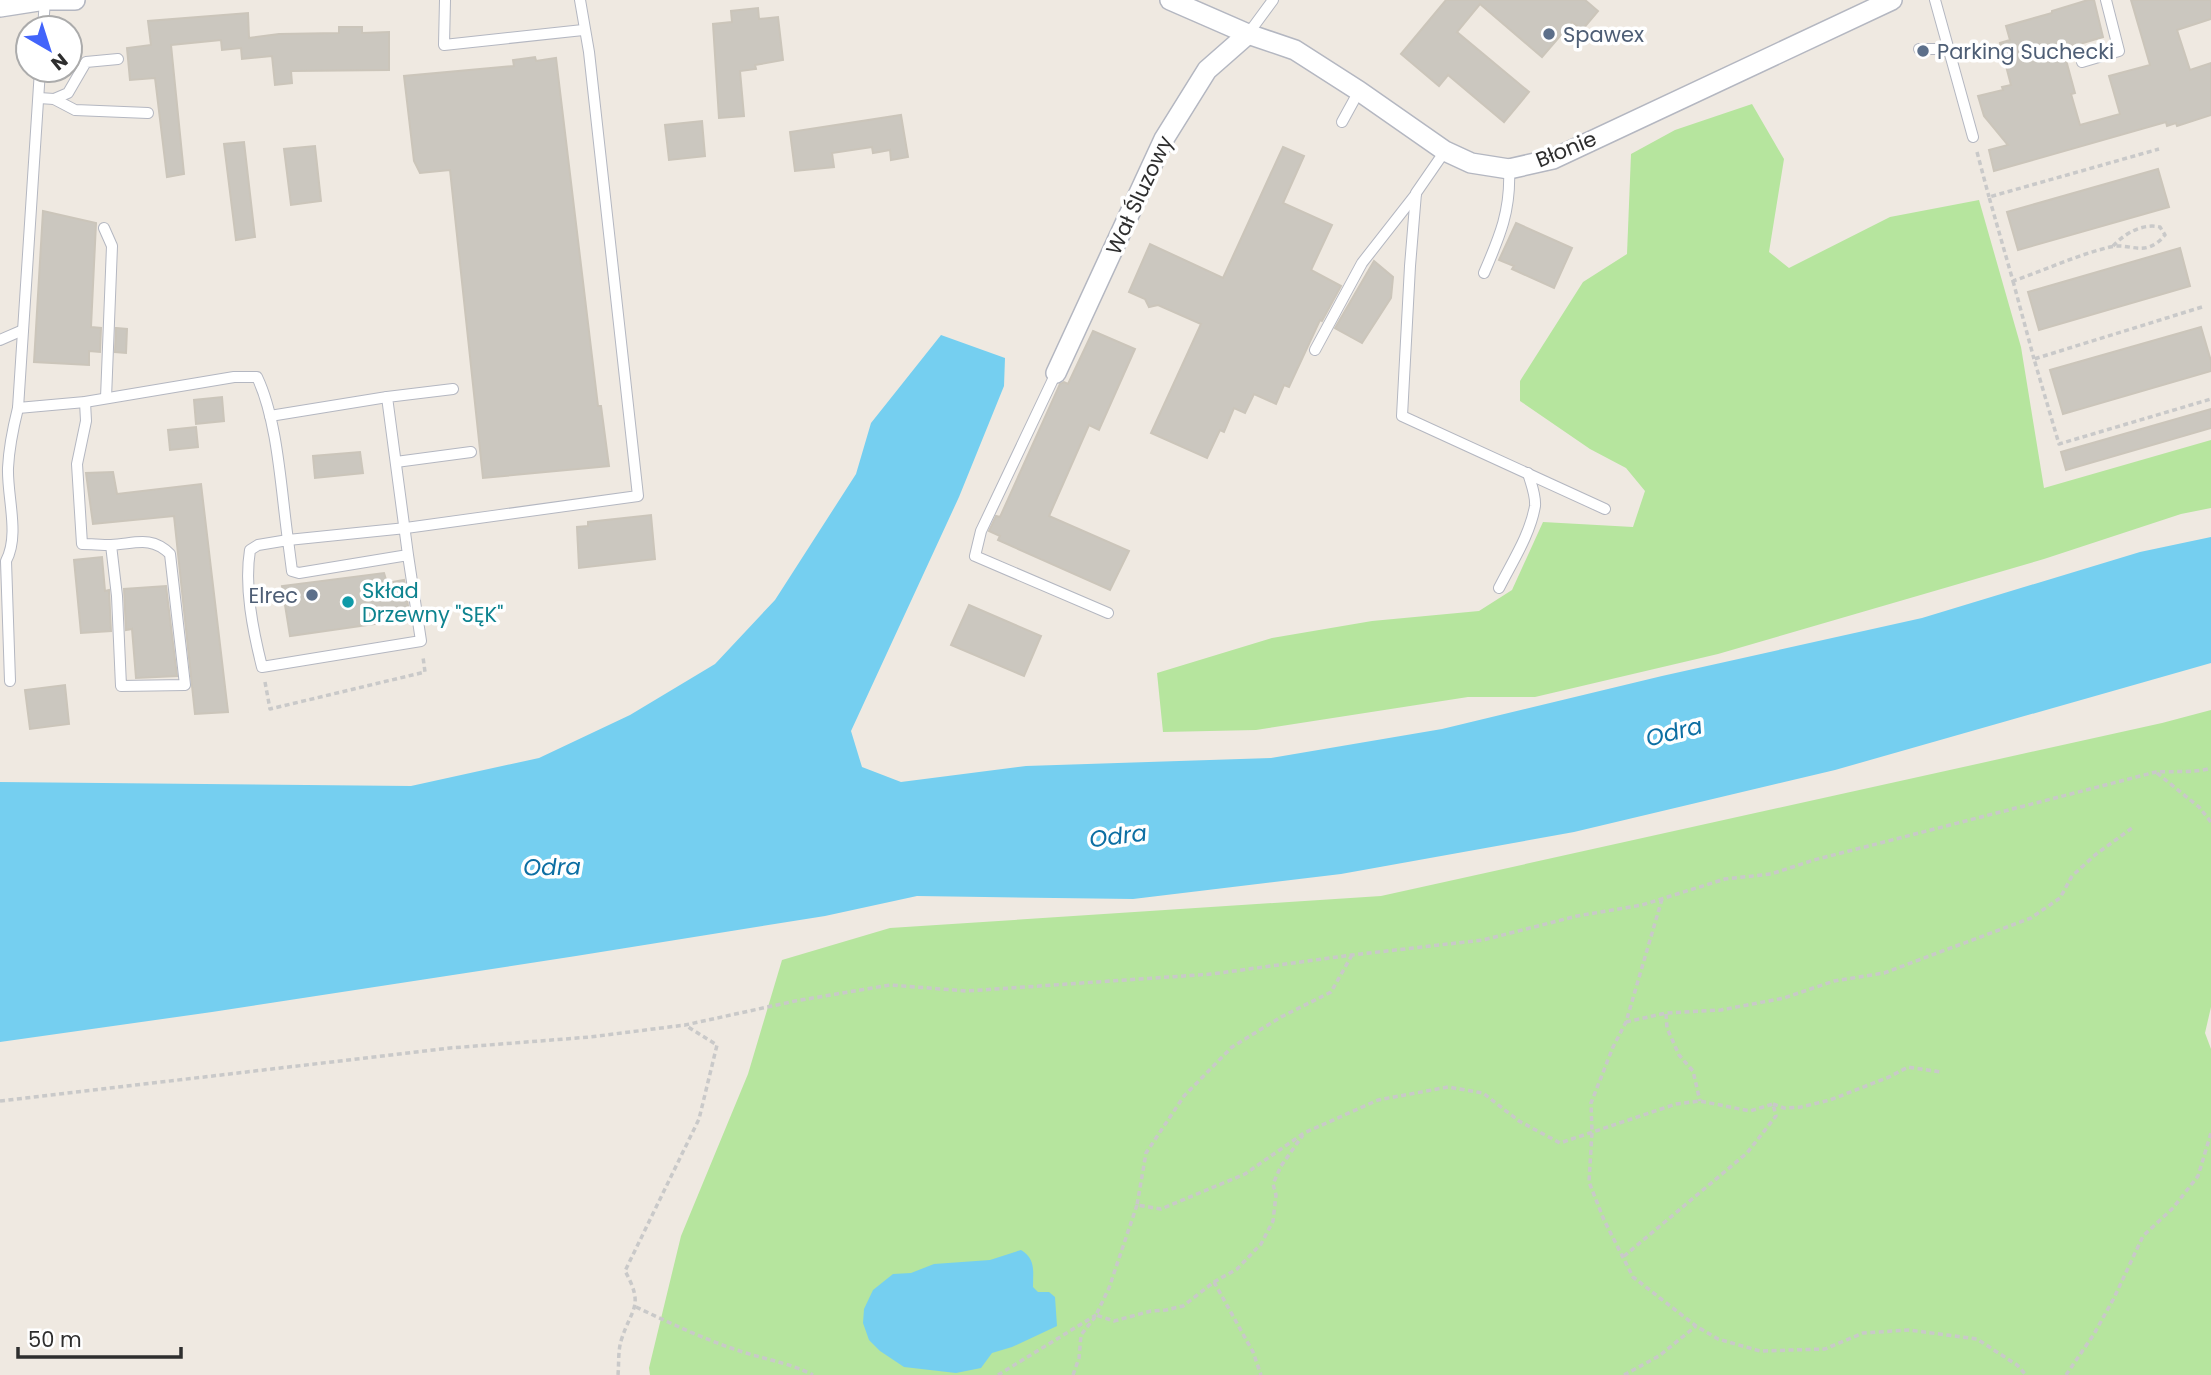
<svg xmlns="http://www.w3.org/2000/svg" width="2211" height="1375" viewBox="0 0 2211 1375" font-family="Poppins,sans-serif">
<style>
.green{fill:#b6e59e}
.water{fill:#75cff0}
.building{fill:#cbc7bf;stroke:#cbc5ba;stroke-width:2}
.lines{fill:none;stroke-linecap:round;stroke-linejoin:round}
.lane-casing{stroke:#b4b7c1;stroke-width:12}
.street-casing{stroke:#b4b7c1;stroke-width:22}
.path{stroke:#c9c9c9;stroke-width:3.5;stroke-dasharray:5 3.5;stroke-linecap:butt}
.lane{stroke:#fff;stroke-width:10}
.street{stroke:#fff;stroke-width:19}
.service-dot{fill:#5c6f8a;stroke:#fff;stroke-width:2.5}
.culture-dot{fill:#0f9aa8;stroke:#fff;stroke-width:2.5}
.labels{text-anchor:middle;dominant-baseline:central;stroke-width:7;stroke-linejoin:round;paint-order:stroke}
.service-label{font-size:21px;fill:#4e5e75;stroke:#fff;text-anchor:start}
.street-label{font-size:21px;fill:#2e2e2e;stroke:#fff}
.culture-label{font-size:21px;fill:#0d838f;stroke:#fff;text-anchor:start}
.water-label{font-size:23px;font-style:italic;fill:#0d6fa3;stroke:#fff}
</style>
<rect width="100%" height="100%" fill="#efe9e1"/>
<g class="green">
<path d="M 1752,104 L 1784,159 L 1769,252 L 1789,268 L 1890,217 L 1979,200 L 2021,347 L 2044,488 L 2211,440 L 2211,508 L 2181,514 L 2044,559 L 1718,654 L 1535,697 L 1468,697 L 1256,730 L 1163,732 L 1157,673 L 1272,638 L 1372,621 L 1479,611 L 1512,590 L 1543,522 L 1633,527 L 1645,491 L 1626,468 L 1590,449 L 1520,401 L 1520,381 L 1583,282 L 1627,254 L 1631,154 L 1675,130 Z"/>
<path d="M 2211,710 L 2211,1007 L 2205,1033 L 2211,1049 L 2211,1375 L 650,1375 L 649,1368 L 681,1236 L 748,1074 L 782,960 L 890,928 L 1381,896 L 2162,723 Z"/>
</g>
<g class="water">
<path d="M 941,335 L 1005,358 L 1004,386 L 959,497 L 851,731 L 862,767 L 901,782 L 1026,766 L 1271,758 L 1442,729 L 1662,676 L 1922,618 L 2140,552 L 2211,537 L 2211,663 L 1835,770 L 1574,832 L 1341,874 L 1133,899 L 917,896 L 825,916 L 576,956 L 212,1012 L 0,1042 L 0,782 L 411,786 L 539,758 L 630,715 L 715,664 L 775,600 L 856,474 L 871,423 Z"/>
<path d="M 1021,1250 C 1036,1259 1033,1271 1033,1287 L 1038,1292 L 1049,1292 L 1055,1297 L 1057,1326 L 1012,1347 L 992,1353 L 981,1368 L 956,1373 L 904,1367 L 880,1351 L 869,1340 L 863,1323 L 864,1309 L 873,1290 L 893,1274 L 911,1273 L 934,1264 L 990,1260 Z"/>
</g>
<g class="building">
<path d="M 1446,0 L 1585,0 L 1598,11 L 1582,30 L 1572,22 L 1542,57 L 1480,4 L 1457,32 L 1529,92 L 1504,122 L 1448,75 L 1439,86 L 1401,54 Z"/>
<path d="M 2088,0 L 2094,0 L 2103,37 L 2063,49 L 2075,93 L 2071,94 L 2080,125 L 2120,114 L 2109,76 L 2150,65 L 2131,0 L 2211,0 L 2211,19 L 2177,30 L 2190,70 L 2211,63 L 2211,115 L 2177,126 L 2176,123 L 2167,126 L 2166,122 L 1994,171 L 1989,150 L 2008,145 L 1984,116 L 1978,96 L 2003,90 L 2002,87 L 2011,85 L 2000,43 L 2010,40 L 2006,26 L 2052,13 L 2052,11 Z"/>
<path d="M 758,8 L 759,19 L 778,17 L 783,60 L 755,65 L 756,69 L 740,71 L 744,116 L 719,118 L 713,24 L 732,22 L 731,11 Z"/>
<path d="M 248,13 L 249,38 L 279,34 L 339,33 L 339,27 L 362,27 L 362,33 L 389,32 L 389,70 L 291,71 L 292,83 L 275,85 L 272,56 L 242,59 L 241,48 L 222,50 L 221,40 L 171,45 L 184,174 L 167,177 L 155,78 L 130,80 L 127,48 L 151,45 L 148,21 Z"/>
<path d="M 535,57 L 536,61 L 556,58 L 598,406 L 601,406 L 609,466 L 483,478 L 450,170 L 420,173 L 414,161 L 404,76 L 514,66 L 513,60 Z"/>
<path d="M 901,115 L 908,157 L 891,160 L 890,150 L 873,153 L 872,147 L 832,153 L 834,167 L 795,171 L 790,132 Z"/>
<path d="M 702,121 L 705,156 L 669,160 L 665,125 Z"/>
<path d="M 244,142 L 255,237 L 236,240 L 224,144 Z"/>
<path d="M 315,146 L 321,201 L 291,205 L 284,149 Z"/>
<path d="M 1283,147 L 1304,156 L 1283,203 L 1332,225 L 1311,270 L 1341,286 L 1322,321 L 1320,320 L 1289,387 L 1284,385 L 1276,404 L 1254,394 L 1245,413 L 1234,408 L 1224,432 L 1220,430 L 1207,458 L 1151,433 L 1201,324 L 1158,305 L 1149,307 L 1145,299 L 1129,292 L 1150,244 L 1223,278 Z"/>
<path d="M 2158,169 L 2169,207 L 2018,250 L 2007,212 Z"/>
<path d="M 43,211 L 96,223 L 91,327 L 101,328 L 100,352 L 89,351 L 89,365 L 34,362 Z"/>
<path d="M 1516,223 L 1572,248 L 1554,288 L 1512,269 L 1514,266 L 1499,260 Z"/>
<path d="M 2180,248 L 2190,286 L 2039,330 L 2028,292 Z"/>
<path d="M 1374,261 L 1393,277 L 1391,298 L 1362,343 L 1335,328 Z"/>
<path d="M 2201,327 L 2211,361 L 2211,371 L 2063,414 L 2050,370 Z"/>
<path d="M 116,328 L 127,329 L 126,353 L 115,352 Z"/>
<path d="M 1093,331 L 1135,349 L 1099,430 L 1089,425 L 1049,516 L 1129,551 L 1110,590 L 998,540 L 1000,536 L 989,531 L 996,516 L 1000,517 L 1060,384 L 1064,382 L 1068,384 Z"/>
<path d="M 222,397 L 224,421 L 196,424 L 194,400 Z"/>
<path d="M 2211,409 L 2211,428 L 2066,470 L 2061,452 Z"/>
<path d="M 196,427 L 198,447 L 170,450 L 168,430 Z"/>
<path d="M 360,452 L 363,473 L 315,478 L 313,456 Z"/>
<path d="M 113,472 L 117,494 L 201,484 L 228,712 L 195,714 L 174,516 L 93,524 L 86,473 Z"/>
<path d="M 651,515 L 655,559 L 579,568 L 577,527 L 588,526 L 588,522 Z"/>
<path d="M 102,557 L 105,591 L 109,590 L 111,631 L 81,633 L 74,560 Z"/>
<path d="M 384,573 L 387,583 L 404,580 L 410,619 L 290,636 L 282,586 Z"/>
<path d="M 166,586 L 177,676 L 136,678 L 132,629 L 126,630 L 124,589 Z"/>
<path d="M 969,605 L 1041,636 L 1024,676 L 951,645 Z"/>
<path d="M 65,685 L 69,724 L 30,729 L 25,690 Z"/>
</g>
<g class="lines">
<defs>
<g id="lane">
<path d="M 445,0 L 444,45 L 583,30"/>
<path d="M 1935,0 L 1973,137"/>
<path d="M 43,28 L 45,0"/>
<path d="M 1248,34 L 1273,0"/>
<path d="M 1919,49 L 1948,49"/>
<path d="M 2082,62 L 2119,51 L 2106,0"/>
<path d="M 40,70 L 18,408 L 85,402 L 234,377 L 257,377 C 278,421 281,491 288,540 L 406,528 L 638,496 L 589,52 L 580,0"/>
<path d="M 39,98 L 54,99 L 75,110 L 148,113"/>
<path d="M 54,99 L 68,93 L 86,62 L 118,59"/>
<path d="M 1342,122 L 1359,91"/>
<path d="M 1445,151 L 1416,193 L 1410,266 L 1402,416 L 1605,509"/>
<path d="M 104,228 L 112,246 L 106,398"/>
<path d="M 1484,273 C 1500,236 1511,210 1509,169"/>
<path d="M 0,340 L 23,330"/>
<path d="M 1315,350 L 1362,263 L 1416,194"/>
<path d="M 1056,373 L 981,531 L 975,556 L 1108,613"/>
<path d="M 85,402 L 86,421 L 77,464 L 82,544 C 91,544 101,545 111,545 C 134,544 151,535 170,554 L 185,685 L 121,686 L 117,596 L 111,545"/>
<path d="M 270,416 L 387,397"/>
<path d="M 396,462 L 471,452"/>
<path d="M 408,555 L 421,641 L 262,667 C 253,631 244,587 250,550 L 258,545 L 288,540 L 292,571 L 299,573 L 408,555 L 387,397 L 453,389"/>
<path d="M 1499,588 C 1512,562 1530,535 1535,506 C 1536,495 1531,484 1528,473"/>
<path d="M 10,681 L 6,561 C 20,535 7,497 8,468 C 9,447 13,428 18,408"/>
</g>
<g id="street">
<path d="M 1170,0 L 1248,34 L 1295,50 L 1359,91 L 1445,151 L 1471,163 L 1509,169 L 1553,159 L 1892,0"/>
<path d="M 0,7 L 45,0 L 75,0"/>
<path d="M 1056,373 L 1164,139 L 1207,70 L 1248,34"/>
</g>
</defs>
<use href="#lane" class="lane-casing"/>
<use href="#street" class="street-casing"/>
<g class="path">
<path d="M 1977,152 L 1989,197"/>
<path d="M 2113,246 C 2125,233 2143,223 2160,227 L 2165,235 C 2145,259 2131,242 2110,247 C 2077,255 2045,270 2013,281 L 1989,197 L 2159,149"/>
<path d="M 2013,281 L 2034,359"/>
<path d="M 2202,307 L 2034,359 L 2059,444 L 2211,399"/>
<path d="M 265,682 L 270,709 L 425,672 L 423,657"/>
<path d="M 2157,773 L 2199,807 L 2211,822"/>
<path d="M 1662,899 L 1626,1022 L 1613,1047 L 1591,1103 L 1592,1132 L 1589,1182 L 1604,1220 L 1633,1277 L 1696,1326 L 1718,1339 L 1760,1351 L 1825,1349 L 1863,1333 L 1909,1330 L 1977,1339 L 2017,1365 L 2026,1375"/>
<path d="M 1352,955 L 1331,992 L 1281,1017 L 1232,1047 L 1184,1096 L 1146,1153 L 1137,1205 L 1161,1209 L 1245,1174 L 1304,1133 L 1378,1100 L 1448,1087 L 1483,1093 L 1519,1121 L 1560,1143 L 1676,1104 L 1700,1101 L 1750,1111 L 1773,1104 L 1776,1116 L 1747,1153 L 1623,1257"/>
<path d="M 1666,1014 L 1667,1028 L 1679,1055 L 1693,1071 L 1700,1101"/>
<path d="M 1626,1022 L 1666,1013 L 1721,1010 L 1784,998 L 1834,981 L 1884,973 L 2031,918 L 2060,898 L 2072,876 L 2095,855 L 2132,828"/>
<path d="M 0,1101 L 450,1048 L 590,1037 L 685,1025 L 795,1001 L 890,985 L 967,991 L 1212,974 L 1352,955 L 1483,940 L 1577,916 L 1642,905 L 1725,879 L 1771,874 L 1814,860 L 2156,772 C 2172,771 2196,773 2211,768"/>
<path d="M 1773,1104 L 1784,1108 L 1801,1107 L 1830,1100 L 1889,1077 L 1908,1067 L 1941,1072"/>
<path d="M 1137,1205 L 1109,1288 L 1096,1315 L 1114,1321 L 1151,1311 L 1166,1310 L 1183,1306 L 1214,1282 L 1237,1269 L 1261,1244 L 1273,1221 L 1276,1195 L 1273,1184 L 1281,1166 L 1303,1135"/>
<path d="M 1214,1282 L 1253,1352 L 1261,1375"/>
<path d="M 636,1307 C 672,1324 708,1341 746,1353 C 769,1360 792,1364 813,1375"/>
<path d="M 618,1375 C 619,1364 618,1351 621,1341 C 631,1308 645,1307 625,1271 L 699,1119 L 717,1045 L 685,1025"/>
<path d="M 998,1375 L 1096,1315"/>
<path d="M 1073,1375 L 1079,1358 L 1081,1335 L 1095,1317"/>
<path d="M 1624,1375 L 1659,1356 L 1696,1326"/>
<path d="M 2066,1375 L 2094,1334 L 2114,1298 L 2143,1236 L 2173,1208 L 2198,1176 L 2211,1133"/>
</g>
<use href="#lane" class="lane"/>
<use href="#street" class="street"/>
</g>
<g class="service-dot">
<circle cx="1549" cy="34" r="7"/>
<circle cx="1923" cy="51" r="7"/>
<circle cx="312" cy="595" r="7"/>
</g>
<circle class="culture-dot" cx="348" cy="602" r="7"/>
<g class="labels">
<g class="service-label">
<text x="1563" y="34">Spawex</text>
<text x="1937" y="51">Parking Suchecki</text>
<text x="298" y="595" text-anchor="end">Elrec</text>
</g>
<g class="street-label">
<text transform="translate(1566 149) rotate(-22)">Błonie</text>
<text transform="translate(1139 195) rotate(-65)">Wał Śluzowy</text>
</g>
<g class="culture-label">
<text x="362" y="590">Skład<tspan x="362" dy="24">Drzewny "SĘK"</tspan></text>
</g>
<g class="water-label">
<text transform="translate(1674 732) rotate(-14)">Odra</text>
<text transform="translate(1118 836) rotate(-7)">Odra</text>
<text transform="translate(552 867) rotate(-1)">Odra</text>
</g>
</g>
<g transform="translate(49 49) rotate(141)"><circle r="33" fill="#ffffff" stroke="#ababab" stroke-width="2"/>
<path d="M0-5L12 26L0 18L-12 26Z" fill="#4264fb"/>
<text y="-10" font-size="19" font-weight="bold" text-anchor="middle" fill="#2e2e2e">N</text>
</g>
<path d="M18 1347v10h163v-10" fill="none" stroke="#2e2e2e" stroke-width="3.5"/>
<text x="28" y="1347" font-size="21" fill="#2e2e2e" stroke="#ffffff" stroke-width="5" paint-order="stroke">50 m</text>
</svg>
